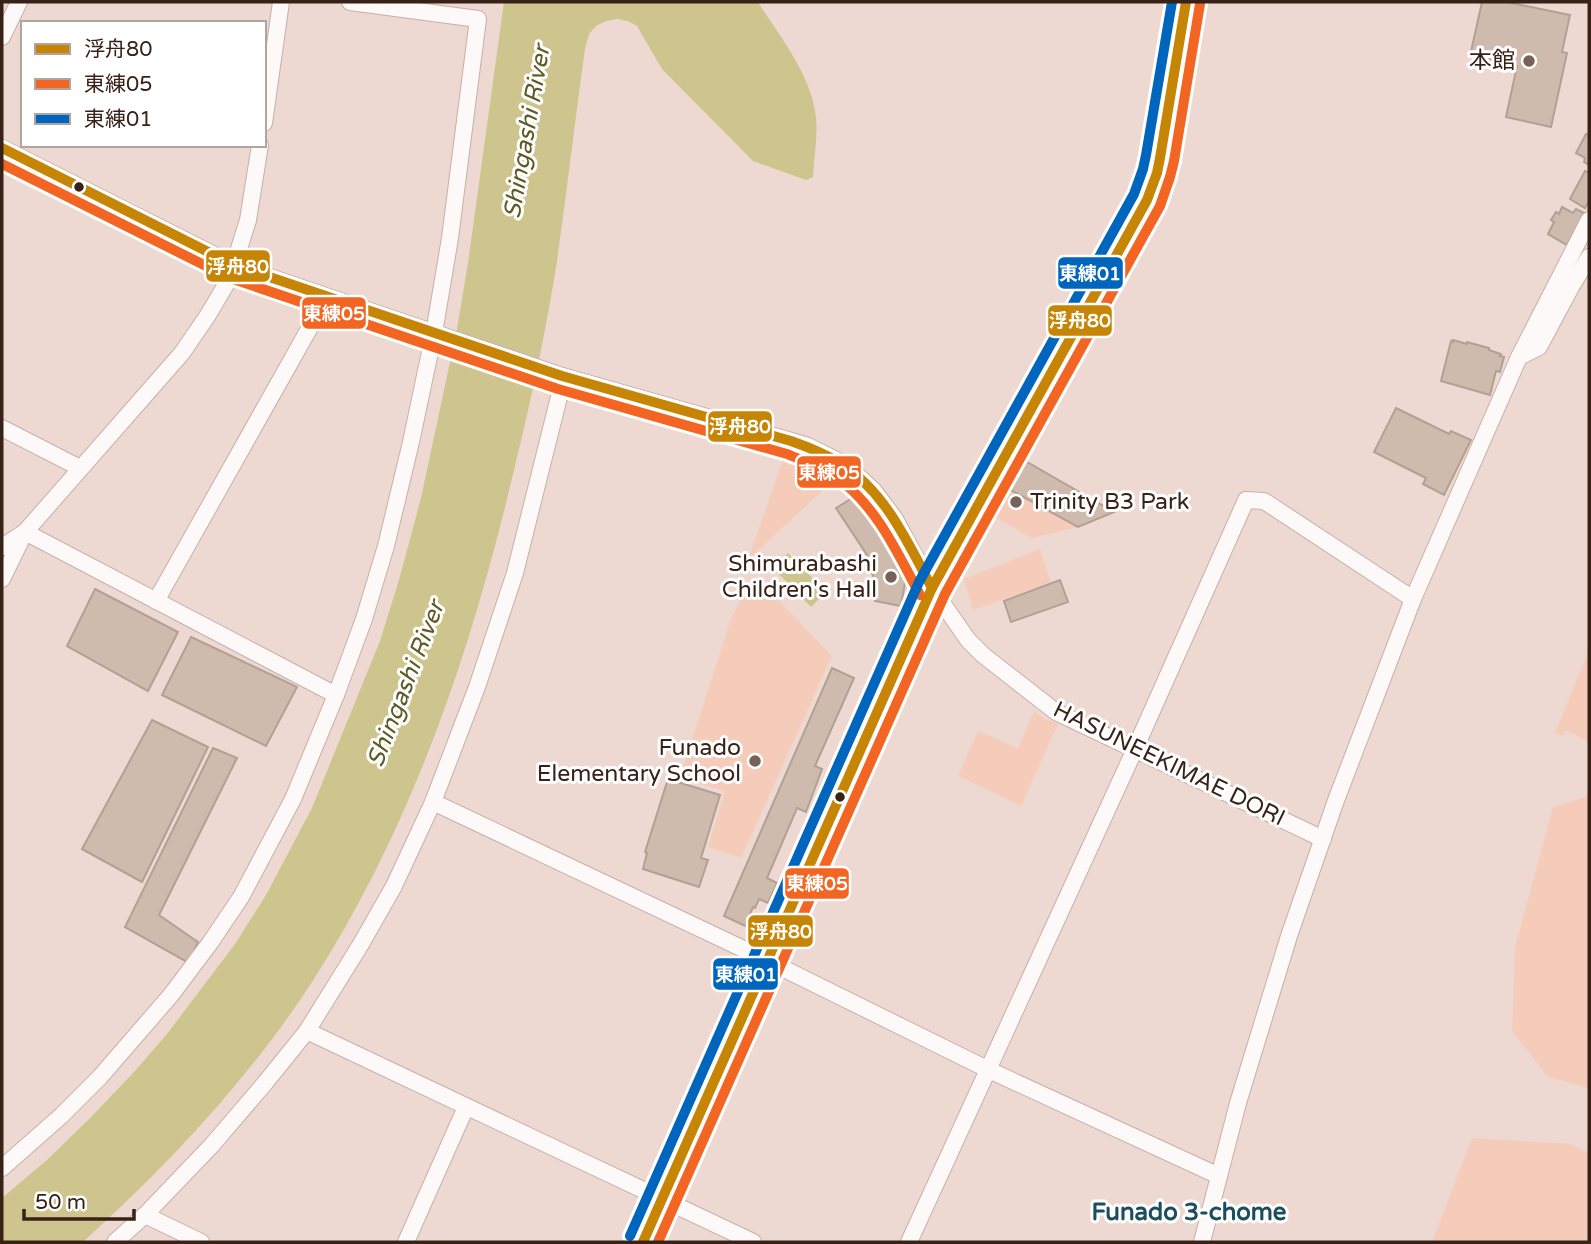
<svg xmlns="http://www.w3.org/2000/svg" width="1591" height="1244" viewBox="0 0 1591 1244" font-family="'Varela Round','Noto Sans JP',sans-serif">
<style>
.green{fill:#f5ccb9}
.water{fill:#cec58e}
.building{fill:#cfbbad;stroke:#b2a094;stroke-width:2}
.lines{fill:none;stroke-linecap:round;stroke-linejoin:round}
.minor-casing{stroke:#c5b1a8;stroke-width:18}
.major-casing{stroke:#c5b1a8;stroke-width:21}
.minor{stroke:#fcf9f8;stroke-width:16}
.major{stroke:#fcf9f8;stroke-width:19}
.bus-1-casing{stroke:#fff;stroke-width:16}
.bus-2-casing{stroke:#fff;stroke-width:16}
.bus-3-casing{stroke:#fff;stroke-width:16}
.bus-1{stroke:#c78506;stroke-width:10}
.bus-2{stroke:#f26522;stroke-width:10}
.bus-3{stroke:#0065bd;stroke-width:10}
.poi-dot{fill:#776158;stroke:#fff;stroke-width:2.5}
.bus-dot{fill:#382117;stroke:#fff;stroke-width:2.5}
.labels{text-anchor:middle;dominant-baseline:central;stroke-width:6;stroke-linejoin:round;paint-order:stroke}
.poi-label{font-size:23px;fill:#382117;stroke:#fff;text-anchor:end}
.street-label{font-size:23px;fill:#382117;stroke:#fff}
.water-label{font-size:24px;font-style:italic;fill:#5d5a23;stroke:#fff}
.neighbourhood-label{font-size:24px;font-weight:bold;fill:#1c4d5f;stroke:#fff}
.line-badge{stroke:#fff;stroke-width:2.5}
.badge-label{font-size:19px;text-anchor:middle;font-weight:bold;fill:#fff}
</style>
<rect width="100%" height="100%" fill="#edd9d1"/>
<g class="green">
<path d="M 785,453 L 809,460 L 836,478 L 748,560 Z"/>
<path d="M 1007,488 L 1078,527 L 1032,538 L 992,516 Z"/>
<path d="M 1040,549 L 1051,583 L 973,610 L 964,579 Z"/>
<path d="M 757,578 L 832,656 L 741,858 L 708,847 L 725,791 L 680,777 L 732,616 L 744,593 Z"/>
<path d="M 1589,650 L 1589,742 L 1566,730 L 1563,736 L 1555,733 Z"/>
<path d="M 1034,711 L 1045,719 L 1058,724 L 1021,806 L 958,776 L 978,731 L 1018,748 Z"/>
<path d="M 1589,796 L 1589,1088 L 1548,1077 L 1512,1031 L 1515,947 L 1553,807 Z"/>
<path d="M 1472,1138 L 1571,1144 L 1589,1153 L 1589,1242 L 1432,1242 Z"/>
</g>
<g class="water">
<path d="M 504,2 L 758,2 C 780,37 811,74 816,117 C 818,136 814,157 813,177 L 806,180 L 753,161 L 662,69 L 637,26 L 628,21 L 617,19 L 606,21 L 596,26 L 589,34 L 585,49 C 575,120 567,190 557,261 C 546,331 531,401 514,470 C 472,649 412,827 312,982 C 249,1079 168,1165 83,1242 L 2,1242 L 2,1198 L 48,1159 L 92,1116 L 134,1072 L 167,1034 L 235,944 L 266,895 L 312,808 L 380,641 L 399,580 L 421,498 L 457,329 L 468,263 Z"/>
<path d="M 788,553 L 826,592 L 811,607 L 773,568 Z"/>
</g>
<g class="building">
<path d="M 1482,2 L 1507,2 L 1570,15 L 1562,52 L 1567,53 L 1551,127 L 1506,117 L 1517,66 L 1470,56 Z"/>
<path d="M 1586,134 L 1589,135 L 1589,165 L 1584,162 L 1585,158 L 1576,153 Z"/>
<path d="M 1585,171 L 1589,173 L 1589,201 L 1585,208 L 1570,199 Z"/>
<path d="M 1562,207 L 1573,213 L 1576,209 L 1584,213 L 1567,245 L 1548,234 L 1554,222 L 1551,220 L 1556,212 L 1559,214 Z"/>
<path d="M 1453,340 L 1467,344 L 1467,342 L 1489,348 L 1489,350 L 1501,354 L 1500,356 L 1504,357 L 1500,372 L 1496,371 L 1490,395 L 1441,381 L 1451,341 L 1453,342 Z"/>
<path d="M 1396,408 L 1449,434 L 1451,431 L 1471,440 L 1444,495 L 1423,484 L 1426,478 L 1374,452 Z"/>
<path d="M 1022,459 L 1114,512 L 1078,527 L 1007,488 Z"/>
<path d="M 859,494 L 870,511 L 874,508 L 882,520 L 878,523 L 902,559 L 906,577 L 901,606 L 875,601 L 877,591 L 874,590 L 875,581 L 868,563 L 871,561 L 836,508 Z"/>
<path d="M 1060,580 L 1068,602 L 1011,622 L 1004,601 Z"/>
<path d="M 95,589 L 178,632 L 148,691 L 67,646 Z"/>
<path d="M 191,637 L 297,687 L 266,746 L 162,695 Z"/>
<path d="M 832,668 L 854,678 L 815,766 L 822,769 L 806,812 L 797,808 L 767,878 L 777,883 L 768,903 L 759,899 L 755,908 L 753,907 L 745,926 L 724,916 Z"/>
<path d="M 152,720 L 208,747 L 142,882 L 82,849 Z"/>
<path d="M 213,748 L 237,758 L 159,915 L 198,942 L 189,963 L 125,927 Z"/>
<path d="M 668,779 L 720,795 L 701,858 L 708,860 L 699,887 L 643,869 L 647,853 L 645,852 Z"/>
</g>
<g class="lines">
<defs>
<g id="minor">
<path d="M 2,37 L 19,2"/>
<path d="M 264,123 L 281,2"/>
<path d="M 2,148 L 234,265 L 562,376 L 791,441 L 808,446 L 836,460 L 850,469 L 874,491 L 895,519 L 932,588 L 968,640 L 983,655 L 1056,712 L 1323,839"/>
<path d="M 1519,357 L 1539,347 L 1571,287 L 1589,257"/>
<path d="M 2,428 L 80,468"/>
<path d="M 25,532 L 336,695"/>
<path d="M 2,547 L 25,532 L 182,353 L 208,315 L 231,276 L 234,265 L 248,220 L 260,145"/>
<path d="M 2,579 L 24,534"/>
<path d="M 156,601 L 327,297"/>
<path d="M 433,802 L 756,955 L 989,1070 L 1219,1176"/>
<path d="M 307,1031 L 753,1242"/>
<path d="M 2,1168 L 61,1116 L 100,1077 L 171,995 L 210,943 L 241,897 L 293,799 L 336,695 L 364,619 L 386,546 L 411,442 L 434,333 L 450,238 L 478,19 L 350,2"/>
<path d="M 145,1215 L 201,1242"/>
<path d="M 115,1242 L 145,1215 L 212,1145 L 265,1083 L 307,1031 L 361,944 L 394,886 L 433,802 L 477,687 L 515,573 L 560,393 L 562,376"/>
<path d="M 406,1242 L 466,1107"/>
<path d="M 909,1242 L 1135,749 L 1246,500 L 1264,501 L 1413,599"/>
<path d="M 1202,1242 L 1238,1103 L 1289,936 L 1335,803 L 1413,599 L 1519,357 L 1589,220"/>
</g>
<path id="major" d="M 643,1242 L 932,588 L 1147,200 L 1157,173 L 1160,158 L 1186,2"/>
</defs>
<use href="#minor" class="minor-casing"/>
<use href="#major" class="major-casing"/>
<use href="#minor" class="minor"/>
<use href="#major" class="major"/>
<defs>
<g id="bus-1">
<path d="M 2,148 L 234,265 L 562,376 L 791,441 C 808,447 825,454 840,463 C 885,491 908,543 932,588"/>
<path d="M 643,1242 L 932,588 L 1147,200 L 1157,173 L 1160,158 L 1186,2"/>
</g>
<g id="bus-2">
<path d="M 2,164 L 230,278 L 558,389 L 787,454 C 804,461 821,466 836,477 C 876,505 897,552 920,595"/>
<path d="M 658,1242 L 945,594 L 1160,206 L 1170,177 L 1174,161 L 1200,4"/>
</g>
<path id="bus-3" d="M 630,1236 L 919,582 L 1134,194 L 1143,169 L 1146,155 L 1172,2"/>
</defs>
<use href="#bus-1" class="bus-1-casing"/>
<use href="#bus-2" class="bus-2-casing"/>
<use href="#bus-3" class="bus-3-casing"/>
<use href="#bus-1" class="bus-1"/>
<use href="#bus-2" class="bus-2"/>
<use href="#bus-3" class="bus-3"/>
</g>
<g class="poi-dot">
<circle cx="1529" cy="61" r="7"/>
<circle cx="1016" cy="502" r="7"/>
<circle cx="891" cy="577" r="7"/>
<circle cx="755" cy="761" r="7"/>
</g>
<g class="bus-dot">
<circle cx="79" cy="187" r="6"/>
<circle cx="840" cy="797" r="6"/>
</g>
<g class="labels">
<g class="poi-label">
<text x="1515" y="61">本館</text>
<text x="1030" y="502" text-anchor="start">Trinity B3 Park</text>
<text x="877" y="564">Shimurabashi<tspan x="877" dy="26">Children's Hall</tspan></text>
<text x="741" y="748">Funado<tspan x="741" dy="26">Elementary School</tspan></text>
</g>
<g class="street-label">
<text transform="translate(1169 764) rotate(26)">HASUNEEKIMAE DORI</text>
</g>
<g class="water-label">
<text transform="translate(527 132) rotate(-80)">Shingashi River</text>
<text transform="translate(406 684) rotate(-69)">Shingashi River</text>
</g>
<g class="neighbourhood-label">
<text x="1189" y="1212">Funado 3-chome</text>
</g>
</g>
<g class="line-badge">
<rect x="205" y="249" width="66" height="34" rx="7" fill="#c78506"/>
<rect x="1057" y="256" width="67" height="34" rx="7" fill="#0065bd"/>
<rect x="301" y="296" width="66" height="34" rx="7" fill="#f26522"/>
<rect x="1047" y="304" width="66" height="33" rx="7" fill="#c78506"/>
<rect x="707" y="410" width="66" height="33" rx="7" fill="#c78506"/>
<rect x="796" y="455" width="66" height="34" rx="7" fill="#f26522"/>
<rect x="784" y="867" width="66" height="33" rx="7" fill="#f26522"/>
<rect x="747" y="914" width="67" height="34" rx="7" fill="#c78506"/>
<rect x="712" y="957" width="67" height="34" rx="7" fill="#0065bd"/>
</g>
<g class="badge-label">
<text x="238" y="273">浮舟80</text>
<text x="1090" y="280">東練01</text>
<text x="334" y="320">東練05</text>
<text x="1080" y="327">浮舟80</text>
<text x="740" y="433">浮舟80</text>
<text x="829" y="479">東練05</text>
<text x="817" y="890">東練05</text>
<text x="781" y="938">浮舟80</text>
<text x="746" y="981">東練01</text>
</g>
<rect width="1591" height="1244" fill="none" stroke="#382117" stroke-width="7"/>
<rect x="21" y="21" width="245" height="126" fill="#ffffff" stroke="#afa6a2" stroke-width="2"/>
<rect x="35" y="44" width="35" height="10" fill="#c78506" stroke="#afa6a2" stroke-width="2"/>
<text x="84" y="56" font-size="21" fill="#382117">浮舟80</text>
<rect x="35" y="79" width="35" height="10" fill="#f26522" stroke="#afa6a2" stroke-width="2"/>
<text x="84" y="91" font-size="21" fill="#382117">東練05</text>
<rect x="35" y="114" width="35" height="10" fill="#0065bd" stroke="#afa6a2" stroke-width="2"/>
<text x="84" y="126" font-size="21" fill="#382117">東練01</text>
<path d="M24 1209v10h110v-10" fill="none" stroke="#382117" stroke-width="3.5"/>
<text x="35" y="1209" font-size="21" fill="#382117" stroke="#ffffff" stroke-width="5" paint-order="stroke">50 m</text>
</svg>
